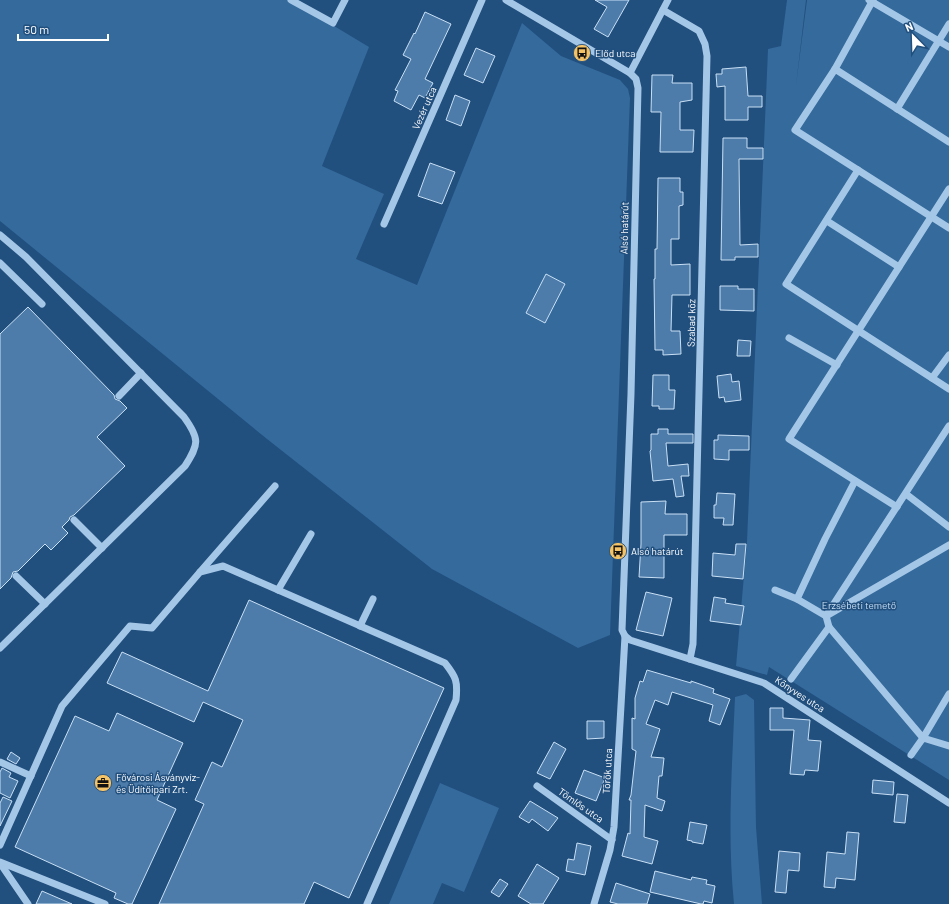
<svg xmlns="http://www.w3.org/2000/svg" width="949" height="904" viewBox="0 0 949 904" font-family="Barlow,sans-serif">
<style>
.green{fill:#346a9c}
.building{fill:#4e7caa;stroke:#c9e0f5}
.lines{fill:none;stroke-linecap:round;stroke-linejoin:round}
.minor{stroke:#a5c7e7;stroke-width:7}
.labels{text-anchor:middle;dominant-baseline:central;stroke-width:3;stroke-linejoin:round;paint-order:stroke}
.poi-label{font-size:10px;fill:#fff;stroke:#214f7e;text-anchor:start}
.street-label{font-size:10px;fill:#fff;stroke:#214f7e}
.park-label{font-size:10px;fill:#c9e0f5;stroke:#214f7e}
</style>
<rect width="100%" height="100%" fill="#214f7e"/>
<g class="green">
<path d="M 0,0 L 291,0 L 369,47 L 322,166 L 384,194 L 356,259 L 417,285 L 522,23 L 561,56 L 620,80 L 628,89 L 630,98 L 610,635 L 578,648 L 432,569 L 267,439 L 0,221 Z"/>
<path d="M 787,0 L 806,0 L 796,85 L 807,0 L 949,0 L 949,780 L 769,667 L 767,675 L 736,666 L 747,541 L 768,49 L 781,46 Z"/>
<path d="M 746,694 L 754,700 L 756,827 L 762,904 L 734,904 C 727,836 732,766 735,697 Z"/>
<path d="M 440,783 L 499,808 L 464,892 L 442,883 L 433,904 L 389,904 Z"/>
</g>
<g class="building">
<path d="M 595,0 L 629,0 L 608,37 L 594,29 L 607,7 Z"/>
<path d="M 425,12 L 451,24 L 425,79 L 433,83 L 425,98 L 419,95 L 411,110 L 394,101 L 398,91 L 395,90 L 411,59 L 403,55 L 414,33 L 415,34 Z"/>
<path d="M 476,48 L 495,56 L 483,83 L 464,75 Z"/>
<path d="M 746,67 L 748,96 L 762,96 L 762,107 L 748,107 L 748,120 L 725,120 L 725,86 L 717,87 L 716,74 L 722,74 L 722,69 Z"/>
<path d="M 652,75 L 673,75 L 672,83 L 692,83 L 692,100 L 680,102 L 680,130 L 694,130 L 693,152 L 660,152 L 661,112 L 651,112 Z"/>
<path d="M 455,95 L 470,101 L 461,126 L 446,120 Z"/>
<path d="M 723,138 L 747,138 L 747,148 L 763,148 L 763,159 L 739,159 L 740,245 L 758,244 L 758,257 L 735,257 L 735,260 L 721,260 Z"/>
<path d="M 430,163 L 455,172 L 442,204 L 418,196 Z"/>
<path d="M 658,178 L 680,178 L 680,192 L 683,192 L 683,205 L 679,206 L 679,239 L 671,239 L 671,265 L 690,264 L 690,295 L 672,295 L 671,331 L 680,331 L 681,354 L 663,355 L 663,350 L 655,350 L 654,279 L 655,279 L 655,249 L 657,249 Z"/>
<path d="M 546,274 L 565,284 L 545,323 L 526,313 Z"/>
<path d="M 720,286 L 738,286 L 738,289 L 754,289 L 754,311 L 720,310 Z"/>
<path d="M 28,307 L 114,395 L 115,399 L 120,401 L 127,408 L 97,437 L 125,466 L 74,515 L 70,517 L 69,520 L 62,527 L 68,533 L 51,550 L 45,544 L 18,571 L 13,572 L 11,578 L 0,589 L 0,334 Z"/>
<path d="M 738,340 L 751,341 L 750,356 L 737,356 Z"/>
<path d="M 731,374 L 732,382 L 739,381 L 741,400 L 725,402 L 724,397 L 719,398 L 717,376 Z"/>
<path d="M 653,375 L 669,375 L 669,390 L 675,390 L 674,409 L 659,409 L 659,406 L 652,406 Z"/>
<path d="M 658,429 L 668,429 L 668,434 L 693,434 L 693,443 L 666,443 L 668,466 L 688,464 L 689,476 L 681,476 L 684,496 L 676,497 L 673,479 L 653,481 L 650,451 L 651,450 L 651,434 L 658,434 Z"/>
<path d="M 718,435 L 749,436 L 749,450 L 729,450 L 729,460 L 714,459 L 714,440 L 718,440 Z"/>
<path d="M 717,493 L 735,494 L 733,525 L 723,525 L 724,518 L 714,518 L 714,505 L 716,505 Z"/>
<path d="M 666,501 L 665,514 L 687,514 L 687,535 L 664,535 L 664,578 L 639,577 L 641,544 L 641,502 Z"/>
<path d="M 736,544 L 746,544 L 743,579 L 712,576 L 713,553 L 735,555 Z"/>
<path d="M 646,592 L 672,598 L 663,636 L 636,630 Z"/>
<path d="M 714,597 L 726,599 L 725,603 L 744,606 L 741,625 L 710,621 Z"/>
<path d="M 249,600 L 444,688 L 349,898 L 314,882 L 304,904 L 159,904 L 204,804 L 195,800 L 212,762 L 222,767 L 243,720 L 203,702 L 194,722 L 107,683 L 122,652 L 208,691 Z"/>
<path d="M 647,670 L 691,683 L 691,681 L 714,689 L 713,693 L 730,699 L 720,725 L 709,721 L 713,705 L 672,692 L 668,705 L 655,700 L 646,724 L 660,729 L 651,757 L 664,758 L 662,776 L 659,776 L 657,798 L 665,801 L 662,811 L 645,805 L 644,837 L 658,841 L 652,864 L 622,856 L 628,833 L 630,834 L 631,800 L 629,800 L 631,795 L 636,751 L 632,749 L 632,718 L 635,719 L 635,698 L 640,681 L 643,682 Z"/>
<path d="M 770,708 L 783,708 L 783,718 L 810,720 L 808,740 L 821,741 L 818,771 L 805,770 L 804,775 L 790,774 L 794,730 L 770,730 Z"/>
<path d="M 117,713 L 183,743 L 157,800 L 176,809 L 132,904 L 128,904 L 114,898 L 116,893 L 15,847 L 75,716 L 109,731 Z"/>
<path d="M 587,721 L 604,721 L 604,738 L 587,739 Z"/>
<path d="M 554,742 L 566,749 L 550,779 L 537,773 Z"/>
<path d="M 11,752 L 20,758 L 16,764 L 7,759 Z"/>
<path d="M 2,768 L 11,773 L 9,777 L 18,781 L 10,798 L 0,793 L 0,772 Z"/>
<path d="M 584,770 L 605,778 L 596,801 L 575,793 Z"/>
<path d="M 873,780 L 894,782 L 893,795 L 872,793 Z"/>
<path d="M 897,794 L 908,795 L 905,823 L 894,822 Z"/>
<path d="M 3,797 L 12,801 L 0,826 L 0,803 Z"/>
<path d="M 530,801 L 558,818 L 548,831 L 532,819 L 529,823 L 519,817 Z"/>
<path d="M 690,822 L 707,825 L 703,844 L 692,842 L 692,841 L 687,840 Z"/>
<path d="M 847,832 L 859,833 L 855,880 L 836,878 L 835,888 L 824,887 L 827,852 L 845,854 Z"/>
<path d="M 577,843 L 591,846 L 585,875 L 566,871 L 568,859 L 574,860 Z"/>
<path d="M 779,851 L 800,853 L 799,871 L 788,870 L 786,893 L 775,892 Z"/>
<path d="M 537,864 L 559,878 L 543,904 L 531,904 L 518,896 Z"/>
<path d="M 655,871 L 691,880 L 692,877 L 707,880 L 706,884 L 715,886 L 712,903 L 704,901 L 703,904 L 701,904 L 650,892 Z"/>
<path d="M 500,879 L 508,884 L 499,897 L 491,892 Z"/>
<path d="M 616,883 L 650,894 L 647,904 L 618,904 L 610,902 Z"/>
<path d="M 42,891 L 72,904 L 36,904 Z"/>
</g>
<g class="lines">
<g class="minor">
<path d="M 291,0 L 333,23 L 345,0"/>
<path d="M 506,0 L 630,73 L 636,79 L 638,88 L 631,394 L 622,630 L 625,636 L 614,827 L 610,850 L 594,904"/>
<path d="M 869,0 L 949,47"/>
<path d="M 873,0 L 835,69 L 795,130 L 949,228"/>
<path d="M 663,10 L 699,31 L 705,44 L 707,56 L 693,644 L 690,659"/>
<path d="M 835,69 L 949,142"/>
<path d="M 630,73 L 668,0"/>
<path d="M 897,109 L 949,24"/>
<path d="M 858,170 L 786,284 L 949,389"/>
<path d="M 827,221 L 899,267"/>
<path d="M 384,224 L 482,0"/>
<path d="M 0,235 L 26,257 L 184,417 C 200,439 199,444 185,466 L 0,648"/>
<path d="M 0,263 L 42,304"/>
<path d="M 789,338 L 837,365"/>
<path d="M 932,378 L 949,355"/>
<path d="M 119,396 L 141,373"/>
<path d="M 906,494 L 949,527"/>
<path d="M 897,507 L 789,439 L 949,189"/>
<path d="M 74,520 L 102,548"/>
<path d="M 200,572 L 275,486"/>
<path d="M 16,576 L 45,604"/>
<path d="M 278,590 L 311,534"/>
<path d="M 775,590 L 797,599 L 826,616 L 829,627 L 923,738 L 949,694"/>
<path d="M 797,599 L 825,539 L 855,481"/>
<path d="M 828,615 L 949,545"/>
<path d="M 826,616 L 949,426"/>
<path d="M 360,626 L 373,599"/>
<path d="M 625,636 L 630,640 L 764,683 L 949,803"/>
<path d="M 791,679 L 829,627"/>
<path d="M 911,755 L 923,738 L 949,746"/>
<path d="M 0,762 L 31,776"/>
<path d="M 537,786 L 612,840"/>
<path d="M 0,845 L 62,706 L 130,626 L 152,628 L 200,572 L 223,566 L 445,663 C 456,677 458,681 456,700 L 367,904"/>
<path d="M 0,862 L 105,904"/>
<path d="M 0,863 L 28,904"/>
</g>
</g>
<defs>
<symbol id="bus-disc" viewBox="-11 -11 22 22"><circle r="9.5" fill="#f4c367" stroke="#214f7e"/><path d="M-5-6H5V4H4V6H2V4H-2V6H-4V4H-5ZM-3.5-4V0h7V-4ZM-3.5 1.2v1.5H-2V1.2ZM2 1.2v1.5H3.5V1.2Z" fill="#111"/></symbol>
<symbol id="office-disc" viewBox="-11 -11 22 22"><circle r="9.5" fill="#f4c367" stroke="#214f7e"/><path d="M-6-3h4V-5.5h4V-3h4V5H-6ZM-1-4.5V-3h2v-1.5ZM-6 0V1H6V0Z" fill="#111"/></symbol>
</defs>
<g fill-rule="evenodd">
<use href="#bus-disc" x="572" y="43" width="20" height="20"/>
<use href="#bus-disc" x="608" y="541" width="20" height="20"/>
<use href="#office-disc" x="93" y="773" width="20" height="20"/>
</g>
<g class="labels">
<g class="poi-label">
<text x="595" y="53">Előd utca</text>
<text x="631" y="551">Alsó határút</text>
<text x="116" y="777">Fővárosi Ásványvíz-<tspan x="116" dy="12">és Üdítőipari Zrt.</tspan></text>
</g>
<g class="street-label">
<text transform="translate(424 108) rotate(-66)">Vezér utca</text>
<text transform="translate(624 228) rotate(-89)">Alsó határút</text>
<text transform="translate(691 323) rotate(-89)">Szabad köz</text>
<text transform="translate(800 694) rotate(33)">Könyves utca</text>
<text transform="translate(607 771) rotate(-87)">Török utca</text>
<text transform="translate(581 805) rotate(35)">Tömlős utca</text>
</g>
<g class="park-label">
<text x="859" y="605">Erzsébeti temető</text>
</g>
</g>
<g transform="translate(913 36) rotate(337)" stroke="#214f7e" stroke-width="3" paint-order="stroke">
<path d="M0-3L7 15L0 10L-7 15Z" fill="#ffffff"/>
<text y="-6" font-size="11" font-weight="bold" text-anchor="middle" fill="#ffffff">N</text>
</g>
<path d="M18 34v6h90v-6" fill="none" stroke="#ffffff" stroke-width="2"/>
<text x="24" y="34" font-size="12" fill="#ffffff" stroke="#214f7e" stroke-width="3" paint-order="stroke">50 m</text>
</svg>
